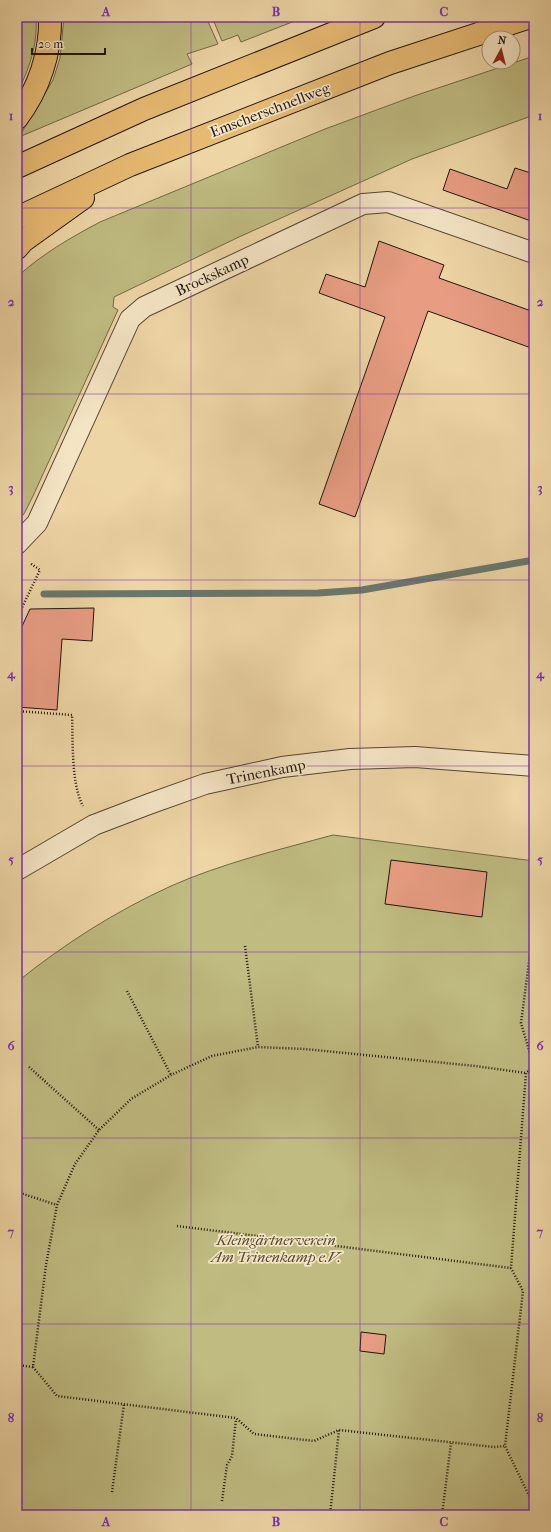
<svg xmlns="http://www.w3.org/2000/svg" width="551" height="1532" viewBox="0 0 551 1532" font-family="'IM FELL French Canon',serif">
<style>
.green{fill:#bfbb81;stroke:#6f6847}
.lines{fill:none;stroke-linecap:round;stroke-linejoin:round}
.stream{stroke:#69776d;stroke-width:7}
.building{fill:#e89d83;stroke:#1f160d}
.street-casing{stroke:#534633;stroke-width:22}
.highway-casing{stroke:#1f160d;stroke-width:24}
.path{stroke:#1f160d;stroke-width:2.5;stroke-dasharray:1 2;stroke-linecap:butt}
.street{stroke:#f4e4c4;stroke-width:20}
.highway{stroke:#e7ba72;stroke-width:22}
.grid{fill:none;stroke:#7b2cbf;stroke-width:1;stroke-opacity:0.55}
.labels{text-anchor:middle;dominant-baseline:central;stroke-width:3.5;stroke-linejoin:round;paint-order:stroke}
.street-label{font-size:15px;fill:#1f160d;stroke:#f4e4c4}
.park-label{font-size:15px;font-style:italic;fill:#4f4830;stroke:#f4e4c4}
.neatline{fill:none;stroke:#7b2cbf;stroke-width:1.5}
.grid-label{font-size:13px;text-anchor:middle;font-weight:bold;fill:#7b2cbf}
</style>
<rect width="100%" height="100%" fill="#eed5a5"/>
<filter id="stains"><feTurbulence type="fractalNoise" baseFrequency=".005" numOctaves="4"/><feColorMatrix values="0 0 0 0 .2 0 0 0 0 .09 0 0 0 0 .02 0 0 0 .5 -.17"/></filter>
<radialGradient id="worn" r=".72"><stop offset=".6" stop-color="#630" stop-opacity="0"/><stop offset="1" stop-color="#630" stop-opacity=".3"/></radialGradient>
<g class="green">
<path d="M 17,17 L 36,17 C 38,44 29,70 17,93 Z"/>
<path d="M 64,17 L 206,17 L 218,44 L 187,54 L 192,64 L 19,137 L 53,80 L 60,58 Z"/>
<path d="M 212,17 L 305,17 L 241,42 L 238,35 L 222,41 Z"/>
<path d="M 534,56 L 534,115 L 412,159 L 239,237 L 114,297 L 113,307 L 118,310 L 33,496 L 24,514 L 17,520 L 17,277 C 42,254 70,238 100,222 L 325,129 L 417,95 Z"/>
<path d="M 333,835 L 534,861 L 534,1515 L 17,1515 L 17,982 C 64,944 116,911 171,886 C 223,863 278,850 333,835 Z"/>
</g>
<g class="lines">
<path class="stream" d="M 44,594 L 318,593 L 362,590 L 534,560"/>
</g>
<g class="building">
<path d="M 515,168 L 534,174 L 534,222 L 443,190 L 450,169 L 507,189 Z"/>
<path d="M 379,241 L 444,265 L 439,278 L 534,312 L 534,349 L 428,311 L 355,517 L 319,504 L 385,317 L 319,293 L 326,274 L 365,287 Z"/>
<path d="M 94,608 L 92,641 L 62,639 L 57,710 L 17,707 L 17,637 L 30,609 Z"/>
<path d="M 391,860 L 487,872 L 482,917 L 385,904 Z"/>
<path d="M 361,1332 L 386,1335 L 384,1354 L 360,1351 Z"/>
</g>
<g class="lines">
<defs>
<g id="street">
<path d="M 17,544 L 37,523 L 130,319 L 144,307 L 363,204 L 388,202 L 534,253"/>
<path d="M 17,870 L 94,825 L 149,804 L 205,784 L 282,767 L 350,759 L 415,757 L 534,766"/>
</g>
<g id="highway">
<path d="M 17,118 C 39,89 51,53 50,17"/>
<path d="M 17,167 L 144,109 L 374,17"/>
<path d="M 17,218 L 130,165 L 390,63 L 530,17"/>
<path d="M 17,248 L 23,241 L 83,198"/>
</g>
</defs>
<use href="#street" class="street-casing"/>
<use href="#highway" class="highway-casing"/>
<g class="path">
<path d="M 17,618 L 40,570 L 30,563"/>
<path d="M 17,711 L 72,715 C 73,740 71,784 83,806"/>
<path d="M 534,924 L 521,1023 L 534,1067 L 526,1073 L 511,1268 L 523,1291 L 505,1446 L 534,1506"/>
<path d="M 245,946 L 258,1047"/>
<path d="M 127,991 L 171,1075"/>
<path d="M 29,1067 L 99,1130"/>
<path d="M 17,1192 L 57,1205"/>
<path d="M 177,1226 L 511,1268"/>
<path d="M 17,1365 L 33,1367 L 46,1265 L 57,1205 L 75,1164 L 99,1130 L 131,1099 L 171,1075 L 212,1056 L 258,1047 L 305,1049 L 475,1066 L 526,1073"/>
<path d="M 33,1367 L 57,1396 L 236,1418 L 254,1434 L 314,1441 L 339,1430 L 494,1447 L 505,1446"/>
<path d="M 112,1492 L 124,1404"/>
<path d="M 222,1501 L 227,1465 L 232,1456 L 236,1419"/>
<path d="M 330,1515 L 339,1430"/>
<path d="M 442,1515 L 451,1443"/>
</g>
<use href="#street" class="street"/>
<use href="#highway" class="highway"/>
</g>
<path class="grid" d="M 191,17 L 191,1515M 360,17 L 360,1515M 17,208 L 534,208M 17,394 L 534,394M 17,580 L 534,580M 17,766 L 534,766M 17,952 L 534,952M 17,1138 L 534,1138M 17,1324 L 534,1324"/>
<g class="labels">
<g class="street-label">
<text transform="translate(270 110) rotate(-21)">Emscherschnellweg</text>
<text transform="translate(212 275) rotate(-25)">Brockskamp</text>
<text transform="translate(266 772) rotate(-11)">Trinenkamp</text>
</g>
<g class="park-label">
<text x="276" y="1240">Kleingärtnerverein<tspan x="276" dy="17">Am Trinenkamp e.V.</tspan></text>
</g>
</g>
<rect width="551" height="1532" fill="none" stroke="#eed5a5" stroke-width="44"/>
<g transform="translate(501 50) rotate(7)"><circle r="19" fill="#f4e4c4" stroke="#9f927b"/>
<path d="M0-3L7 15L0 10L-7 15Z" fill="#8f2418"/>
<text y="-6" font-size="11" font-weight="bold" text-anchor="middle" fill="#1f160d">N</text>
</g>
<path d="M32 48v6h73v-6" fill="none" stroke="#1f160d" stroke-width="2"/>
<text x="38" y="48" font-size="12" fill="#1f160d" stroke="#f4e4c4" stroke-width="3" paint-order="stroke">20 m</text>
<rect x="22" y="22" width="507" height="1488" class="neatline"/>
<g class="grid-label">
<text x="106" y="16">A</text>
<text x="276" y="16">B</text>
<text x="444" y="16">C</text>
<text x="11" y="120">1</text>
<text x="540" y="120">1</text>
<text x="11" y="306">2</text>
<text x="540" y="306">2</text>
<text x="11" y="492">3</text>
<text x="540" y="492">3</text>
<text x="11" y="678">4</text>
<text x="540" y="678">4</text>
<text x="11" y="864">5</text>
<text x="540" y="864">5</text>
<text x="11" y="1050">6</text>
<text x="540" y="1050">6</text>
<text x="11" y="1236">7</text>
<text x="540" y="1236">7</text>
<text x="11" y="1422">8</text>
<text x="540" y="1422">8</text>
<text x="106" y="1526">A</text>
<text x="276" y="1526">B</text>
<text x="444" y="1526">C</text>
</g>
<rect width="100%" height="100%" filter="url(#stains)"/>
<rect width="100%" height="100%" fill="url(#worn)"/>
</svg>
